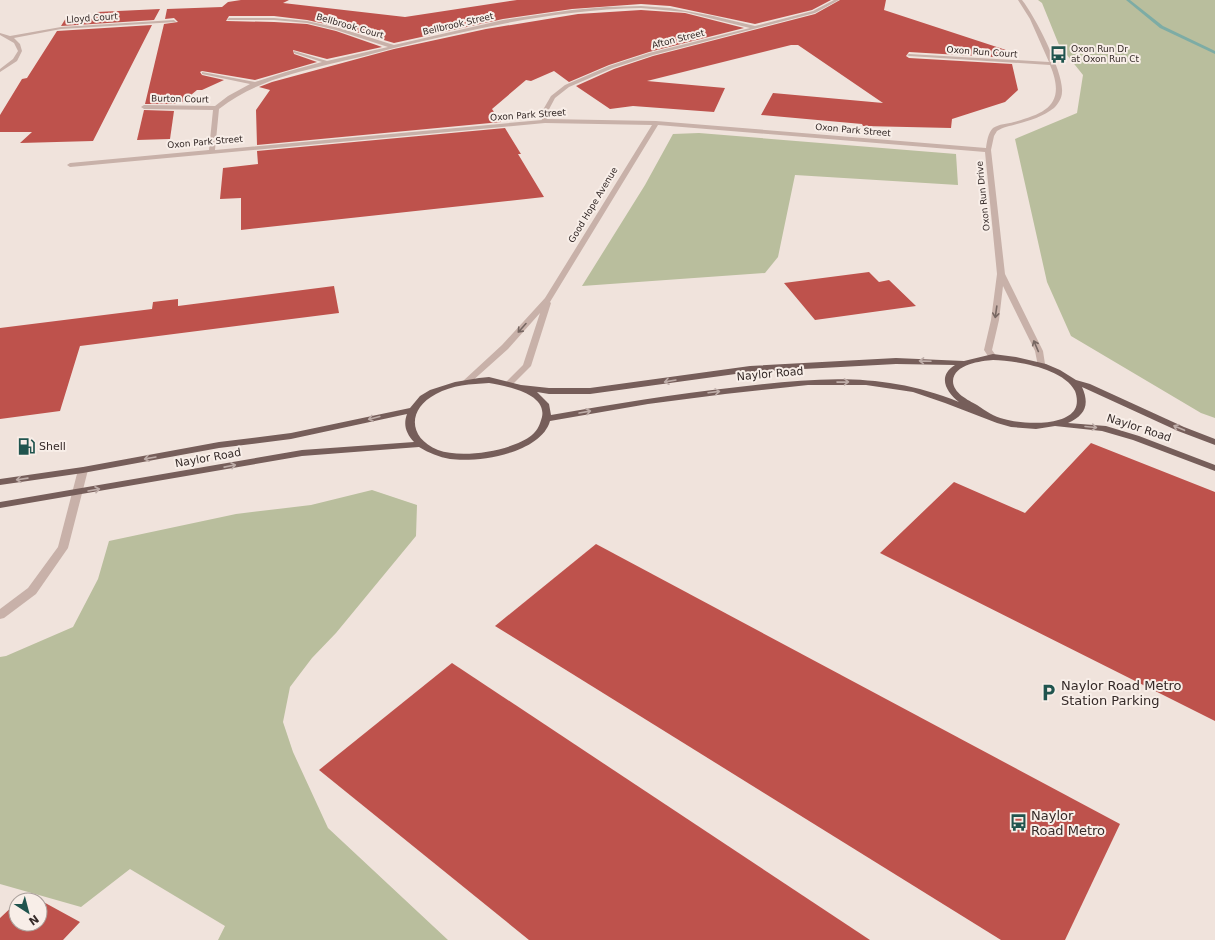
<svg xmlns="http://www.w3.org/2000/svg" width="1215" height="940" viewBox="0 0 1215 940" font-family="'DejaVu Sans',sans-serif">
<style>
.green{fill:#b9be9d}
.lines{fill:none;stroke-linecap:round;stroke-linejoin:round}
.stream{fill:#7daca5;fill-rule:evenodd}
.building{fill:#be524c}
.minor{fill:#c8b1a9;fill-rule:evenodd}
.major{fill:#765e5a;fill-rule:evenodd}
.oneway{stroke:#776762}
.oneway2{stroke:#beada8}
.labels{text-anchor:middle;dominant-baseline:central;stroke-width:4;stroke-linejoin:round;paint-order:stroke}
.far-street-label{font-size:9px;fill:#352a28;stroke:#f8eee8}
.far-poi-label{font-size:9px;fill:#352a28;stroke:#f8eee8;text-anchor:start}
.street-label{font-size:11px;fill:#352a28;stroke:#f8eee8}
.poi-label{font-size:11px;fill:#352a28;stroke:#f8eee8;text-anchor:start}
.near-poi-label{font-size:13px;fill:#352a28;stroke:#f8eee8;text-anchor:start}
</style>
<rect width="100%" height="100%" fill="#f0e3dc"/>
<g class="green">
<path d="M 1038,0 L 1215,0 L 1215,418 L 1201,413 L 1071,336 L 1047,282 L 1015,139 L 1077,113 L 1083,75 L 1059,45 L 1042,3 Z"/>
<path d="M 699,133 L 956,154 L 958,185 L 795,175 L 778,257 L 765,273 L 582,286 L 645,185 L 673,134 Z"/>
<path d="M 372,490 L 417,505 L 416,536 L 336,633 L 312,658 L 290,687 L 283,722 L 293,752 L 328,828 L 448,940 L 218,940 L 225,926 L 130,869 L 81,907 L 0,884 L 0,657 L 6,656 L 73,627 L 98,579 L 109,541 L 236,514 L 311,505 Z"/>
</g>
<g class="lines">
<path class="stream" d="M 1126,0 L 1130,0 L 1163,26 L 1211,49 L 1215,51 L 1215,54 L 1160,28 Z"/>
</g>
<g class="building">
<path d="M 241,0 L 289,0 L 283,3 L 405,17 L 517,0 L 831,0 L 812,10 L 755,24 L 670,6 L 641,4 L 572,9 L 503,19 L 394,43 L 339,27 L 307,20 L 274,16 L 229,16 L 226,21 L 274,22 L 307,24 L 336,31 L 382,47 L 327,59 L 293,50 L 294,54 L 317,62 L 255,80 L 202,71 L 200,72 L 202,75 L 224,80 L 202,90 L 197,90 L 180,104 L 145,104 L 164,24 L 178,22 L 174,18 L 165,19 L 167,9 L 222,7 L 228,2 Z"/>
<path d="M 840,0 L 886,0 L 884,10 L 1009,51 L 1010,58 L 909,52 L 906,56 L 909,58 L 1012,64 L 1018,90 L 1005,102 L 952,119 L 951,128 L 863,126 L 862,124 L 761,115 L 773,93 L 883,103 L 798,45 L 791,45 L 647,81 L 725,88 L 714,112 L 633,106 L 610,109 L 576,86 L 614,69 L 653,56 L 815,14 Z"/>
<path d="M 160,9 L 154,20 L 61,26 L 66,18 L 88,23 L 97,12 Z"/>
<path d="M 641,10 L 685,13 L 744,28 L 649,52 L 609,65 L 569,82 L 554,71 L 531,81 L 526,80 L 492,109 L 501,122 L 257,145 L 256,110 L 270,90 L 259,87 L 272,82 L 394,49 L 486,29 L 578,14 Z"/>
<path d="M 152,25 L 93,141 L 20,143 L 32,132 L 0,132 L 0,115 L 22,79 L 27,78 L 57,31 Z"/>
<path d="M 144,110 L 174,111 L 170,139 L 137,140 Z"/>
<path d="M 505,128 L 521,154 L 518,154 L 544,197 L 241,230 L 241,198 L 220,199 L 223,168 L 258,164 L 257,151 Z"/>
<path d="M 869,272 L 879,282 L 889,280 L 916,306 L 815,320 L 784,283 Z"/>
<path d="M 334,286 L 339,313 L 80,346 L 60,411 L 0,419 L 0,328 L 152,309 L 153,302 L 178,299 L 178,306 Z"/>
<path d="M 1091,443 L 1215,492 L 1215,721 L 880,553 L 954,482 L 1025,513 Z"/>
<path d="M 596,544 L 1120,824 L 1065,940 L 1001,940 L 495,626 Z"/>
<path d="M 452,663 L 870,940 L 529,940 L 319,770 Z"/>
<path d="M 27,893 L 80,922 L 63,940 L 0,940 L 0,918 L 16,903 L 16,924 L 40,924 L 40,900 L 20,900 Z"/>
</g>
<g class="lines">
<g class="minor">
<path d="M 834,0 L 839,0 L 815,13 L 653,55 L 613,68 L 569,87 L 555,98 L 546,115 L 547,119 L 656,121 L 986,148 C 987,141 988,133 993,128 C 999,124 1007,124 1014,122 C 1048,113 1066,103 1050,65 L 909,56 L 907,55 L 909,54 L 1049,62 L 1030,19 L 1018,0 L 1022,0 C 1035,16 1064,73 1062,92 C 1062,98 1058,104 1054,108 C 1044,116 1029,121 1017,124 C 1010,126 1003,127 997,131 L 994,136 L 991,150 L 1005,274 L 1043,351 L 1045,364 L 1044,366 L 1038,366 L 1035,351 L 1003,286 L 999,320 L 992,350 L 997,357 L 996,359 L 990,359 L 984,350 L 991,320 L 997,274 L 985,152 L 658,125 L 550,302 L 551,303 L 531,366 L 512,385 L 509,386 L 505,383 L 523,365 L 540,313 L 508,349 L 470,383 L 467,384 L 463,381 L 502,345 L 545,298 L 652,125 L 545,123 L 70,167 L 67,165 L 70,163 L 209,150 L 213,110 L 144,109 L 141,107 L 144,105 L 215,106 L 228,96 L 250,84 L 202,74 L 202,72 L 255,82 L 286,72 L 322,62 L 294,53 L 294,51 L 327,61 L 388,47 L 336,30 L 307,23 L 274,20 L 227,20 L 229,18 L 274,18 L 307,21 L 339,28 L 394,45 L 503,20 L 572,10 L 606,7 L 641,6 L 670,8 L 713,16 L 755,26 L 813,11 ZM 641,8 L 685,12 L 750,28 L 649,53 L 609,66 L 565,85 L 551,96 L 540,115 L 542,120 L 215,150 L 219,109 C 252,83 290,74 330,64 C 351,59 373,54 394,48 C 477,28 555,10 641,8 Z"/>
<path d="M 174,20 L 176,22 L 61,29 L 14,38 L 20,44 L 22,51 L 17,61 L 0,72 L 0,69 L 13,59 L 18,51 L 14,43 L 0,35 L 0,33 L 10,36 L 61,27 Z"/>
<path d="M 83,467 L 88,470 L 68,548 L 36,594 L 4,618 L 0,619 L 0,609 L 28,588 L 58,547 L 78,470 Z"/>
</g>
<path class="major" d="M 993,354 L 1016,357 L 1046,364 L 1060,370 L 1076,380 L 1090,384 L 1184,427 L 1215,439 L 1215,445 L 1178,431 L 1082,387 C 1090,405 1085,415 1068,423 L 1106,426 L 1139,436 L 1215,465 L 1215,471 L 1133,440 L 1102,431 L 1055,426 L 1036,429 L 1011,427 L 997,423 L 945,403 L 913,392 L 866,385 L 808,385 L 725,394 L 648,404 L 550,421 C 541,453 479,463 450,459 C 439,457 429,453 419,447 L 302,456 L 0,508 L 0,502 L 302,450 L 414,442 C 406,433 403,425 407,414 L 291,439 L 219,448 L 83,473 L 0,485 L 0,479 L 83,467 L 219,442 L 291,433 L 410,408 L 420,396 L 430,390 L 455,382 L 479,378 L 489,377 L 521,385 L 549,388 L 590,388 L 750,366 L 896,358 L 964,361 ZM 993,360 C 1017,361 1063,368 1075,391 C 1077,396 1078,404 1075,409 C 1065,427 1021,424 1004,419 C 994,417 986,411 977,405 C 968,400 953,393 953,381 C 954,364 981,361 993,360 ZM 896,364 L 955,365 C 937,376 946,392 959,402 C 882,371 817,378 738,387 C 675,394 613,404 551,415 L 549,404 L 537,392 L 549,394 L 590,394 L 750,372 ZM 489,383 C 506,386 547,393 542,417 C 540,424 538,430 532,435 C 512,451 462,459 438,450 C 408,438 407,409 436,394 C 452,385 471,384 489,383 Z"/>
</g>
<defs><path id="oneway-shaft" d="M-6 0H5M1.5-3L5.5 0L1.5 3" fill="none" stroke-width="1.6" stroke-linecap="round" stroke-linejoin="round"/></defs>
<g class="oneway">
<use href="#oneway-shaft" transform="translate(996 312) rotate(98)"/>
<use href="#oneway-shaft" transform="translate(522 328) rotate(132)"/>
<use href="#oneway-shaft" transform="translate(1036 346) rotate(-113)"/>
</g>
<g class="oneway2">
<use href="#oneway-shaft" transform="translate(925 361) rotate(-178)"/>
<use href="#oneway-shaft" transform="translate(670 381) rotate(170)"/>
<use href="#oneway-shaft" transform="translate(843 382) rotate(-1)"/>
<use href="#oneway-shaft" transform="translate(714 392) rotate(-7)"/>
<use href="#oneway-shaft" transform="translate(585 412) rotate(-10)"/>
<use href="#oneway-shaft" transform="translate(374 418) rotate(166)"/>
<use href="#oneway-shaft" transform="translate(1091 427) rotate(5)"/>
<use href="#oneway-shaft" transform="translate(1179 428) rotate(-157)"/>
<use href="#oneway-shaft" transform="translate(150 458) rotate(170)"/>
<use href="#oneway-shaft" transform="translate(230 466) rotate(-11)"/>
<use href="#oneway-shaft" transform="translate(22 479) rotate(172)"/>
<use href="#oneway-shaft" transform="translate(94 490) rotate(-10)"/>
</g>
<defs>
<symbol id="bus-bare" viewBox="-9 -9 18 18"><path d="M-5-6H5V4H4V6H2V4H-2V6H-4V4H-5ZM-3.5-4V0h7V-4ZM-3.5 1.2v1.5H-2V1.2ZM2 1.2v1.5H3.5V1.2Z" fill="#20544e" stroke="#f8eee8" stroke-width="2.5" paint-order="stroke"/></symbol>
<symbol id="fuel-bare" viewBox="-9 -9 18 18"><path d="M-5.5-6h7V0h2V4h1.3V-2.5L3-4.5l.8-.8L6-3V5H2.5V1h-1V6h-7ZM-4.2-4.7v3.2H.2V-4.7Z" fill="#20544e" stroke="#f8eee8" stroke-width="2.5" paint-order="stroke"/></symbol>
<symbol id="parking-bare" viewBox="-9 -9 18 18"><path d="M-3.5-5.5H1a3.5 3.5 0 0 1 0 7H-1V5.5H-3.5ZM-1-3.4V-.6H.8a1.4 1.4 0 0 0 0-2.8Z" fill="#20544e" stroke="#f8eee8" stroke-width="2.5" paint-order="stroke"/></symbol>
</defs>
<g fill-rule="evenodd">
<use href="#bus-bare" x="1046" y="42" width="25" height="25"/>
<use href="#fuel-bare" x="14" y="434" width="25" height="25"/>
<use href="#parking-bare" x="1036" y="680" width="25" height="25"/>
<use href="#bus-bare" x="1006" y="810" width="25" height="25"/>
</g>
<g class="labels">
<g class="far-street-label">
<text transform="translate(92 18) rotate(-4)">Lloyd Court</text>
<text transform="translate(458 24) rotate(-13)">Bellbrook Street</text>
<text transform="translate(350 26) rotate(16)">Bellbrook Court</text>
<text transform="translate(678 39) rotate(-14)">Afton Street</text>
<text transform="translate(982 52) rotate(4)">Oxon Run Court</text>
<text transform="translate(180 99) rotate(1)">Burton Court</text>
<text transform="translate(528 115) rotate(-4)">Oxon Park Street</text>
<text transform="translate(853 130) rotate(5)">Oxon Park Street</text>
<text transform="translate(205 142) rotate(-5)">Oxon Park Street</text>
<text transform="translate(983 196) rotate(-96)">Oxon Run Drive</text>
<text transform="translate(593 205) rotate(-59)">Good Hope Avenue</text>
</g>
<g class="far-poi-label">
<text x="1071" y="49">Oxon Run Dr<tspan x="1071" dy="10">at Oxon Run Ct</tspan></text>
</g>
<g class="street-label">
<text transform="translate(770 374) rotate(-5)">Naylor Road</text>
<text transform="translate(1139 428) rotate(18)">Naylor Road</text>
<text transform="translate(208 458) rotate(-10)">Naylor Road</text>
</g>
<g class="poi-label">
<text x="39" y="446">Shell</text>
</g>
<g class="near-poi-label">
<text x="1061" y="685">Naylor Road Metro<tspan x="1061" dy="15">Station Parking</tspan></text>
<text x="1031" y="815">Naylor<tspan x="1031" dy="15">Road Metro</tspan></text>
</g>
</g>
<g transform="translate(28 912) rotate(144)"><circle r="19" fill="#f8eee8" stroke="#aaa09b"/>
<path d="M0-3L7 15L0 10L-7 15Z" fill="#20544e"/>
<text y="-6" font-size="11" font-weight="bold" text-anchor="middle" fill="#352a28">N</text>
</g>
</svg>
